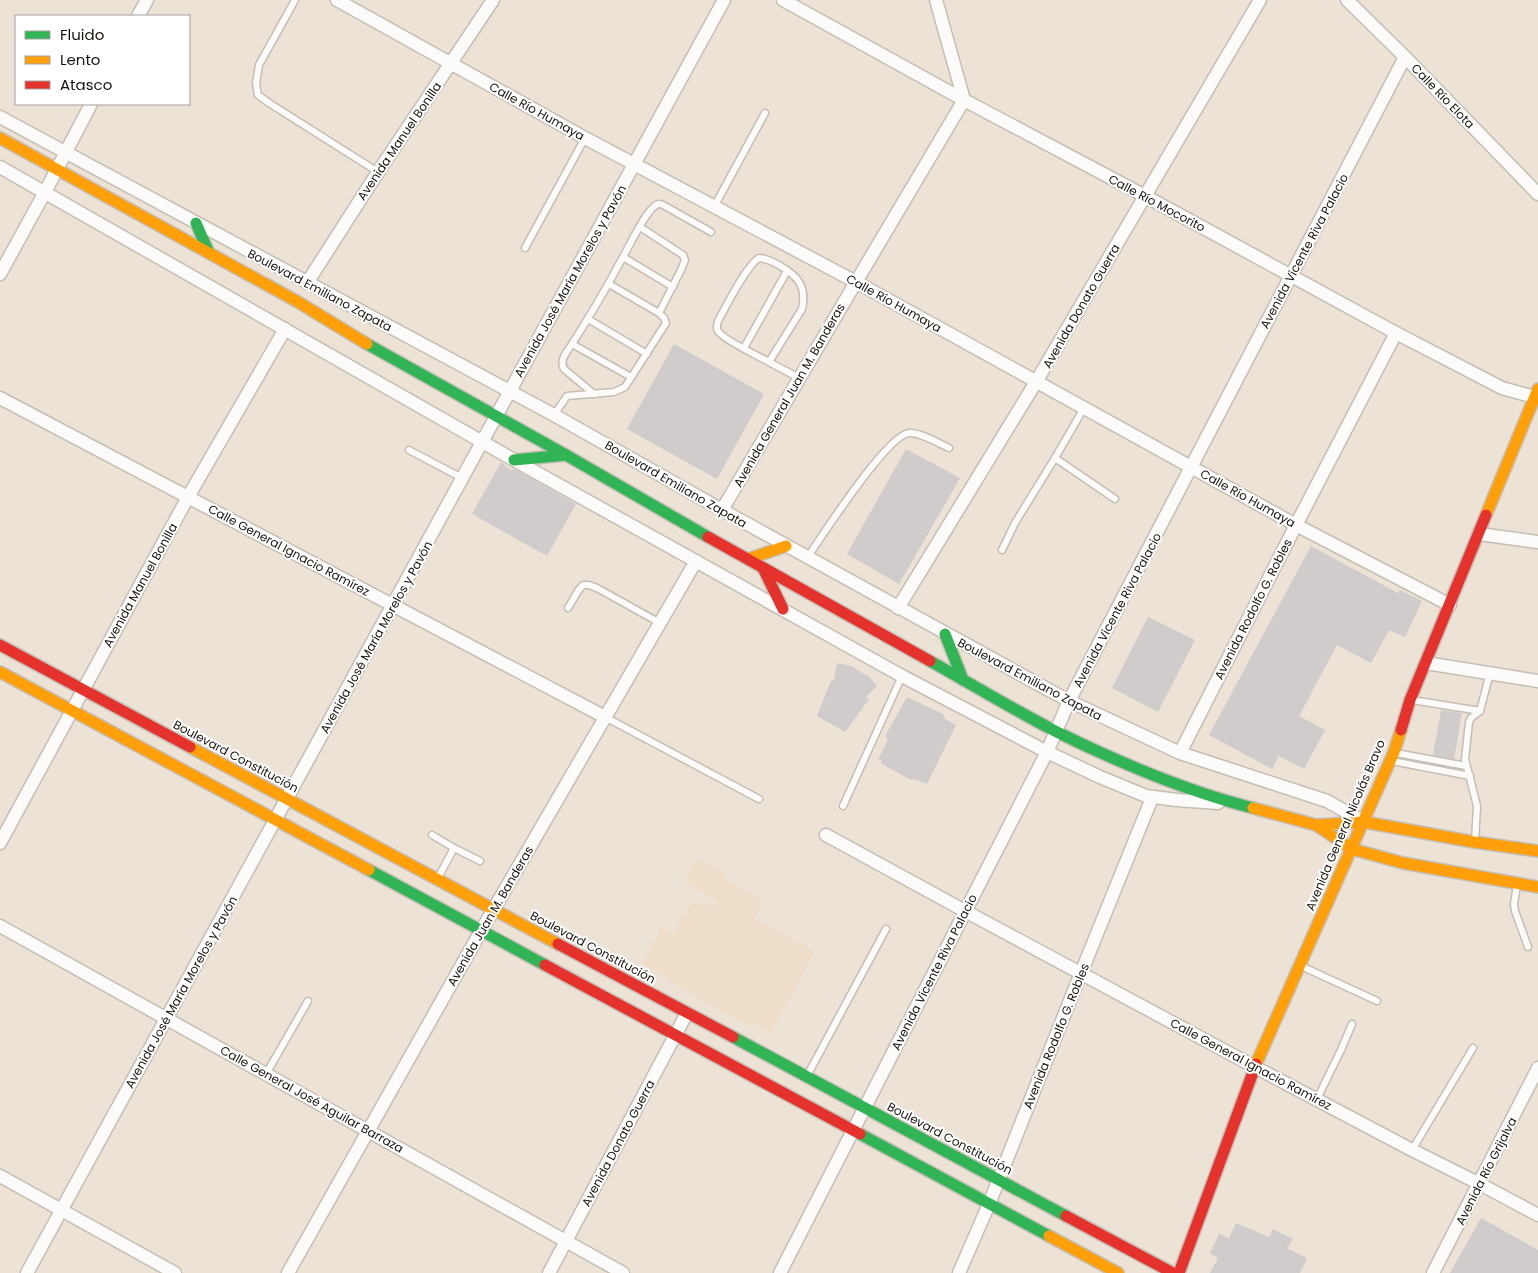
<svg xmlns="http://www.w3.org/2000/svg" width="1538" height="1273" viewBox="0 0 1538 1273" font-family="Poppins,sans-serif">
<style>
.built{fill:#eeddc8}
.building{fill:#d0cccc}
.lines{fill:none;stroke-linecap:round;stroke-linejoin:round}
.lane-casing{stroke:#c5beb4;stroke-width:9}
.street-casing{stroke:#c5beb4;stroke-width:15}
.fast-casing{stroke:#c5beb4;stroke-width:14}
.slow-casing{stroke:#c5beb4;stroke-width:14}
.jam-casing{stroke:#c5beb4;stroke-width:14}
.lane{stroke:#fcfbf9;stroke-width:6}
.street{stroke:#fcfbf9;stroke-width:12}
.fast{stroke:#30b455;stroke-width:11}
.slow{stroke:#ff9f0a;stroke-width:11}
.jam{stroke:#e5322d;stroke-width:11}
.labels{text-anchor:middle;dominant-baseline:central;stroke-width:4;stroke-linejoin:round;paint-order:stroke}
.street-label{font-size:12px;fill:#19130c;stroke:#fff}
</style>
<rect width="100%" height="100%" fill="#ece2d6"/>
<path class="built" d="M 696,859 L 723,872 L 725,880 L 762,900 L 754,919 L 815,951 L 771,1033 L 754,1024 L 752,1028 L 669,982 L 670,980 L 642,964 L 661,928 L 677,935 L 677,925 L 682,915 L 693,903 L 716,906 L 717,900 L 684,882 Z"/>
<g class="building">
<path d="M 674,344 L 764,394 L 717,479 L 627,429 Z"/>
<path d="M 906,449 L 960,478 L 899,584 L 847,554 Z"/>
<path d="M 501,462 L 509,469 L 516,470 L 576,504 L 547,556 L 472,514 Z"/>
<path d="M 1311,546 L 1398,593 L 1400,590 L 1422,601 L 1405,637 L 1389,630 L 1371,663 L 1337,645 L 1299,716 L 1325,730 L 1304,769 L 1279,756 L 1272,769 L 1209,735 Z"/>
<path d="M 1148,617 L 1195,640 L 1158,712 L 1112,688 Z"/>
<path d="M 837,663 L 851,666 L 869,677 L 877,686 L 866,697 L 869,699 L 845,732 L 817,716 L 831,681 L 834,680 Z"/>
<path d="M 907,697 L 943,714 L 945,719 L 956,725 L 927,784 L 915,779 L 911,780 L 882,764 L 881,760 L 878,759 L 888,740 L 885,736 Z"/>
<path d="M 1441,710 L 1462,713 L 1454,759 L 1433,755 Z"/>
<path d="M 1481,1218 L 1538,1250 L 1538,1273 L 1450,1273 Z"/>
<path d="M 1236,1223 L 1269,1237 L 1273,1229 L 1293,1239 L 1287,1248 L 1307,1258 L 1300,1273 L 1210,1273 L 1218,1258 L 1210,1253 L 1219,1234 L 1229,1238 Z"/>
</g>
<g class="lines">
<defs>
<g id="lane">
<path d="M 295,0 L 259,65 L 256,83 L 258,95 L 269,103 L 378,172"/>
<path d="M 714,207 L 765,113"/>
<path d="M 640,227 L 683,255 L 685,260 L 681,270 L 659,313"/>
<path d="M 525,248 L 585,138"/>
<path d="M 623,257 L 673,287"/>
<path d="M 588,319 L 647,354"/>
<path d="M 572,344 C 567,352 559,360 564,369 L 594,394"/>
<path d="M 744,348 L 787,271"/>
<path d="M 769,362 C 760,357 722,339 718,331 C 716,327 717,323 719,319 C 727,305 746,266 759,258 C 771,259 792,271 799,282 C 804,290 804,300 802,309 L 769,362 L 799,378"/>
<path d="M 631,377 L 572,344 C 590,316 607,287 623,257 C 630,245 645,212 656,205 C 659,203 660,204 663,205 L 711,232"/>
<path d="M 1084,408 L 1055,458 L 1115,499"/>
<path d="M 554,415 L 567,396 L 614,392 L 625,387 L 666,323 L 664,318 L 659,313 L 609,284"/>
<path d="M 409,450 L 462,478"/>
<path d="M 1002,550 L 1015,523 L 1055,458"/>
<path d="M 807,558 C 822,536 887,435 909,433 C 920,432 938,443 949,448"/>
<path d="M 568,608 L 578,591 L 583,585 L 589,585 L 597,588 L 660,623"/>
<path d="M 1412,700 L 1480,711"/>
<path d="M 605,717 L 759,799"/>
<path d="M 1396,753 L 1466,766"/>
<path d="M 1392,761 L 1470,776"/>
<path d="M 843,806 L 902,676"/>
<path d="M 432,835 L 454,848 L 438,878"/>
<path d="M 1475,841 L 1477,806 L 1465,759 L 1469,722 L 1471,718 L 1480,711 L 1490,673"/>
<path d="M 454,848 L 480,861"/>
<path d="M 1517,885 L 1514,904 L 1515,911 L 1528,947"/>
<path d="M 1301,966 L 1377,1001"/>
<path d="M 266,1074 L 308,1001"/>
<path d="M 807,1076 L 886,929"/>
<path d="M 1317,1099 L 1341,1050 L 1352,1024"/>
<path d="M 1412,1150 L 1473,1048"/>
</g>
<g id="street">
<path d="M 337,0 L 585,138 L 856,282 L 1296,525 L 1450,605"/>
<path d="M 783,0 L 964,100 L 1145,196 L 1396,333 L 1502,388 L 1538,398"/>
<path d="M 1347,0 L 1405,57 L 1538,194"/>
<path d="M 138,16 L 147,0"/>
<path d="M 0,117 L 554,415 L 722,510 L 1069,701 L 1180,753 L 1327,801 L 1364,822"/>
<path d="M 0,167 L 514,460 L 902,676 L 1047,752 L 1100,777 L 1146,796 L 1177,800 L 1218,803"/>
<path d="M 0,274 L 45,192 L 91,104"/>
<path d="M 307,283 L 378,172 L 493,0"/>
<path d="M 0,398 L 605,717"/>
<path d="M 722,510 L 856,282 L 964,100 L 936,0"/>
<path d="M 1479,534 L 1538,542"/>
<path d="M 898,608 L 1036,382 L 1260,0"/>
<path d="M 1426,663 L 1538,681"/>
<path d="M 1180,753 L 1296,525 L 1396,333"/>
<path d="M 826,835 L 965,911 L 1255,1067 L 1412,1150 L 1480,1184 L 1538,1215"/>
<path d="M 0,843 L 188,497 L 285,329"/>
<path d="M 0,926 L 623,1273"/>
<path d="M 0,1176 L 175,1273"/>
<path d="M 27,1273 L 724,0"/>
<path d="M 288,1273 L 481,931 L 696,561"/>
<path d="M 549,1273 L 687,1013"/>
<path d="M 780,1273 L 1047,752 L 1069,701 L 1405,57"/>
<path d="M 959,1273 L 989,1204 L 1081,973 L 1152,798"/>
<path d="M 1433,1273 L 1538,1068"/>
</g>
<g id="fast">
<path d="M 196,223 L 209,253"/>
<path d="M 367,344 L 566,455 L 708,537"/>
<path d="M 514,460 L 566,455"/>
<path d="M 945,634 L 963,680"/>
<path d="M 930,661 C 973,685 1014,710 1057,732 C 1120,763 1185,791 1253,808"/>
<path d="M 369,870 L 545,965"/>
<path d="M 733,1037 L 1066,1216"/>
<path d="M 860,1134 L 1049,1236"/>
</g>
<g id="slow">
<path d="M 0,138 L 298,302 L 367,344"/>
<path d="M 1486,515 L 1538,389"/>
<path d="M 748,559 L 786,546"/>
<path d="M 0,672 L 369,870"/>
<path d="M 190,747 L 558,944"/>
<path d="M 1253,808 L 1316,825 L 1352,849 L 1403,863 L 1538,887"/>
<path d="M 1316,825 L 1364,822 L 1474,842 L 1538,851"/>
<path d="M 1256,1064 L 1394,752 L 1401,730"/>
<path d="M 1049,1236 L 1118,1273"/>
</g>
<g id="jam">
<path d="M 708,537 L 930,661"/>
<path d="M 763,568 L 783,609"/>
<path d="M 0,645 L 190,747"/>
<path d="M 1401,730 L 1410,700 L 1486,515"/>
<path d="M 558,944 L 733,1037"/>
<path d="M 545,965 L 860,1134"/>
<path d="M 1066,1216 L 1173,1273"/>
<path d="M 1179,1273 L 1256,1064"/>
</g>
</defs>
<use href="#lane" class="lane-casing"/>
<use href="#street" class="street-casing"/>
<use href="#fast" class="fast-casing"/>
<use href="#slow" class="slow-casing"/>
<use href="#jam" class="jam-casing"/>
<use href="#lane" class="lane"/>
<use href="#street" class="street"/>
<use href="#fast" class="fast"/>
<use href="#slow" class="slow"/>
<use href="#jam" class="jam"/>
</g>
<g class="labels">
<g class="street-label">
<text transform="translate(1443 96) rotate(46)">Calle Río Elota</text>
<text transform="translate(537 111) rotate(29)">Calle Río Humaya</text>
<text transform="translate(399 141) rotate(-56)">Avenida Manuel Bonilla</text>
<text transform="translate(1157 203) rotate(28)">Calle Río Mocorito</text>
<text transform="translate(1304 251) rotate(-62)">Avenida Vicente Riva Palacio</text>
<text transform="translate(570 281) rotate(-61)">Avenida José María Morelos y Pavón</text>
<text transform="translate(320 290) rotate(28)">Boulevard Emiliano Zapata</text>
<text transform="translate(894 303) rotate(29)">Calle Río Humaya</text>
<text transform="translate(1081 306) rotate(-60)">Avenida Donato Guerra</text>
<text transform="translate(789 395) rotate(-60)">Avenida General Juan M. Banderas</text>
<text transform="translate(676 484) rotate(30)">Boulevard Emiliano Zapata</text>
<text transform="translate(1248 498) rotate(29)">Calle Río Humaya</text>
<text transform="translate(289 550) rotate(28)">Calle General Ignacio Ramírez</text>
<text transform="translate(140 585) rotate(-61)">Avenida Manuel Bonilla</text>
<text transform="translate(1253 609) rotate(-63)">Avenida Rodolfo G. Robles</text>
<text transform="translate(1117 610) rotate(-62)">Avenida Vicente Riva Palacio</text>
<text transform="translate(376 637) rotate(-61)">Avenida José María Morelos y Pavón</text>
<text transform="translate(1030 679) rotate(28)">Boulevard Emiliano Zapata</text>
<text transform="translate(236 756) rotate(28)">Boulevard Constitución</text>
<text transform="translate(1345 825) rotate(-67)">Avenida General Nicolás Bravo</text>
<text transform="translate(490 916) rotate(-60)">Avenida Juan M. Banderas</text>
<text transform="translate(593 947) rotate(28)">Boulevard Constitución</text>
<text transform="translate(934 972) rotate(-63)">Avenida Vicente Riva Palacio</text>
<text transform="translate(181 992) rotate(-61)">Avenida José María Morelos y Pavón</text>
<text transform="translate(1056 1036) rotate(-68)">Avenida Rodolfo G. Robles</text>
<text transform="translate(1251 1064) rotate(28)">Calle General Ignacio Ramírez</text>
<text transform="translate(312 1099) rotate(29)">Calle General José Aguilar Barraza</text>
<text transform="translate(950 1138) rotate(28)">Boulevard Constitución</text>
<text transform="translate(618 1143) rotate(-62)">Avenida Donato Guerra</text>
<text transform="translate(1486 1171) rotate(-63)">Avenida Río Grijalva</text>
</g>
</g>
<rect x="15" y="15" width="175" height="90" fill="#ffffff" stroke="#a3a19e"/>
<rect x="25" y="31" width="25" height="8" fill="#30b455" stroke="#a3a19e"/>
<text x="60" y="40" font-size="15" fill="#19130c">Fluido</text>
<rect x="25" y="56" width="25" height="8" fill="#ff9f0a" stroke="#a3a19e"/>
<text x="60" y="65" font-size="15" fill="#19130c">Lento</text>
<rect x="25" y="81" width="25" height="8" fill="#e5322d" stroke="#a3a19e"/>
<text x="60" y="90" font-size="15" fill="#19130c">Atasco</text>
</svg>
